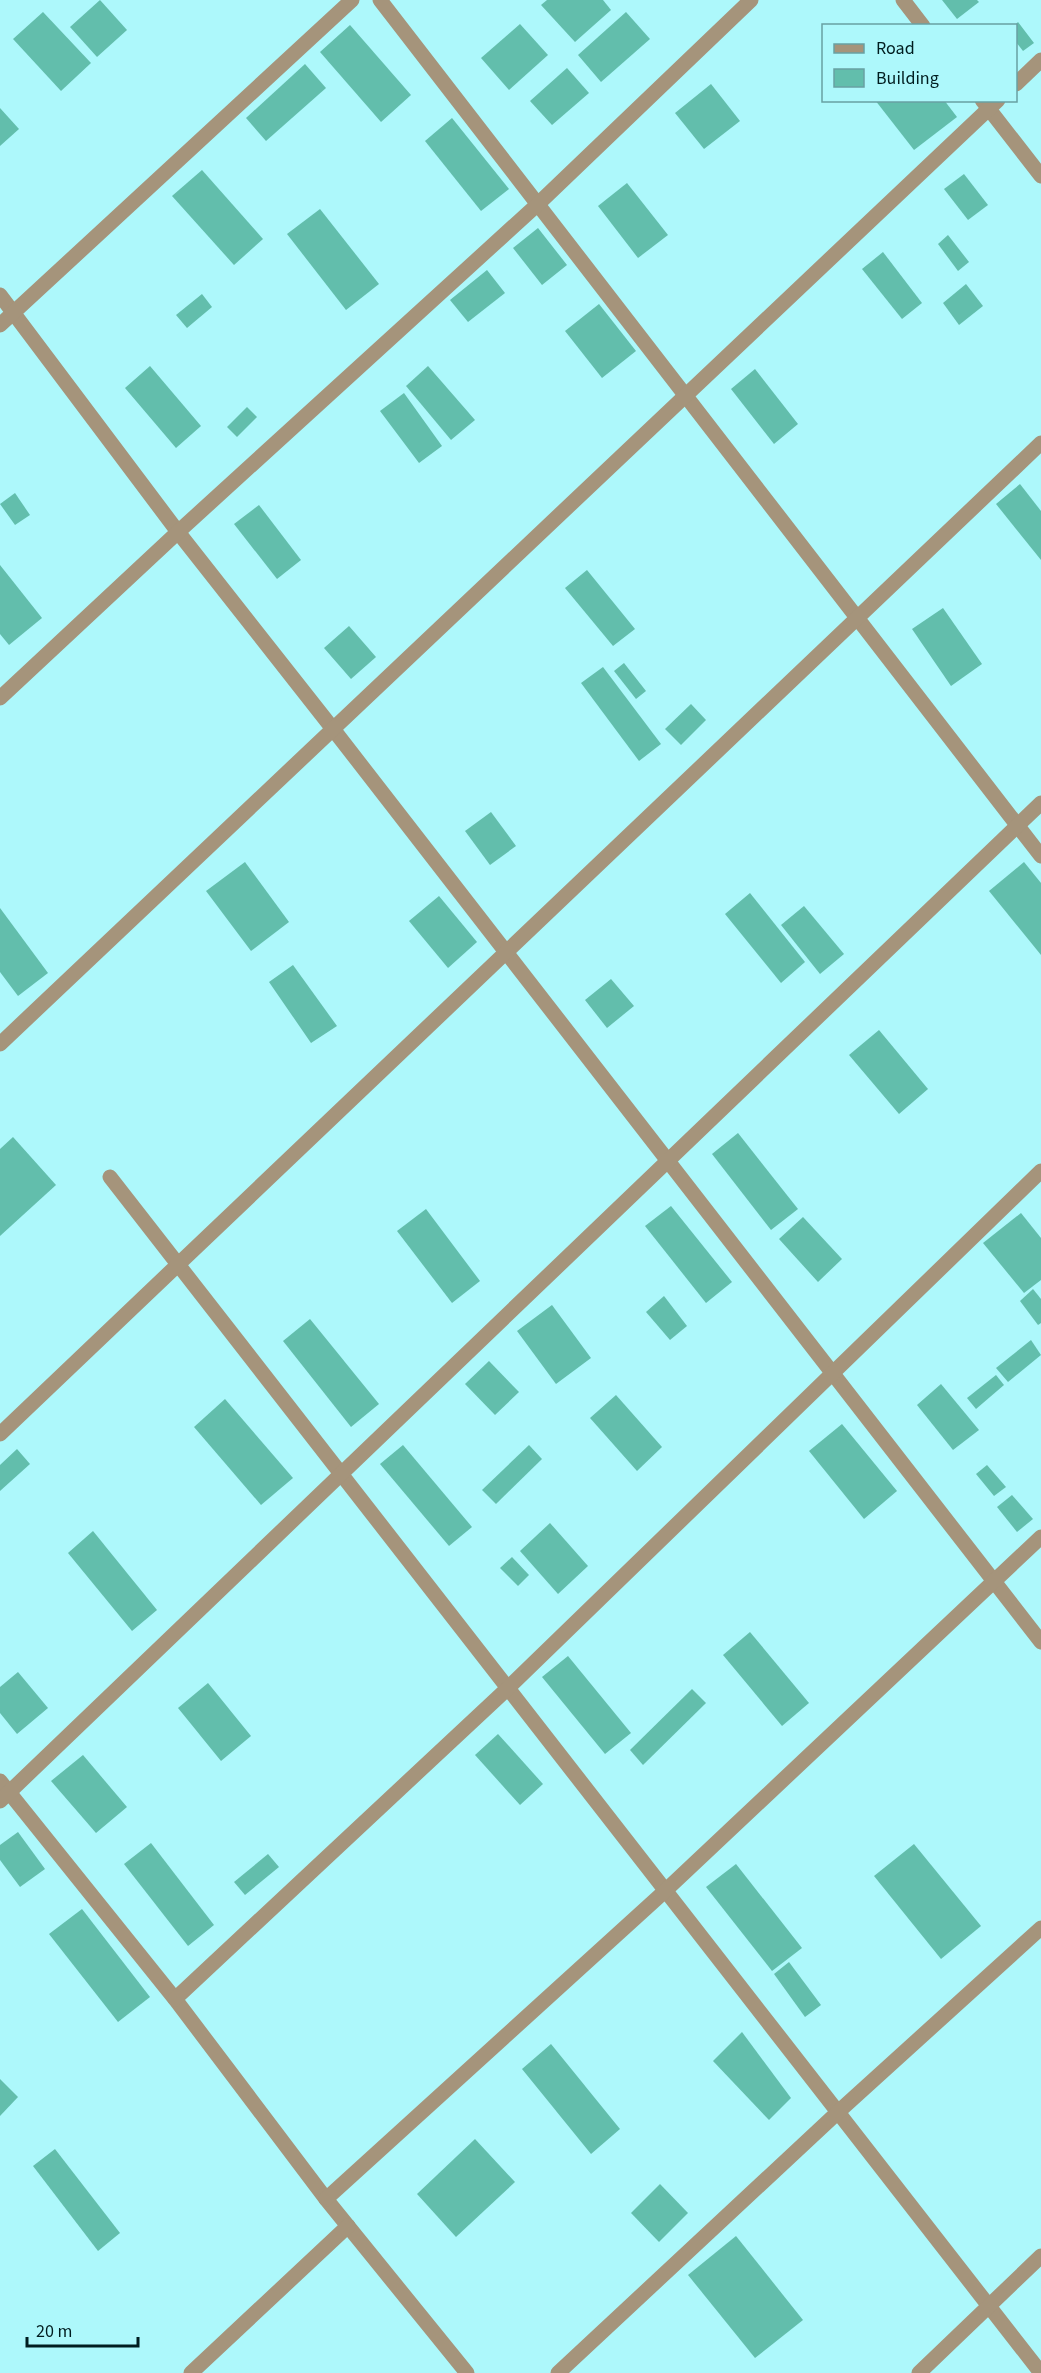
<svg xmlns="http://www.w3.org/2000/svg" width="1041" height="2373" viewBox="0 0 1041 2373" font-family="'Source Sans 3',sans-serif">
<style>
.building{fill:#62beac}
.lines{fill:none;stroke-linecap:round;stroke-linejoin:round}
.minor{stroke:#a5947b;stroke-width:15}
</style>
<rect width="100%" height="100%" fill="#adf8fb"/>
<g class="building">
<path d="M 100,0 L 127,30 L 97,57 L 70,27 Z"/>
<path d="M 547,0 L 603,0 L 611,10 L 575,42 L 541,5 Z"/>
<path d="M 942,0 L 977,0 L 979,2 L 957,19 Z"/>
<path d="M 43,12 L 91,63 L 61,91 L 13,39 Z"/>
<path d="M 626,12 L 650,39 L 601,82 L 578,55 Z"/>
<path d="M 1018,22 L 1034,43 L 1023,51 L 1016,42 L 1016,26 L 1014,26 Z"/>
<path d="M 520,24 L 548,55 L 509,90 L 481,58 Z"/>
<path d="M 350,25 L 411,95 L 381,122 L 320,52 Z"/>
<path d="M 305,64 L 326,88 L 266,141 L 246,118 Z"/>
<path d="M 567,68 L 589,93 L 552,125 L 530,101 Z"/>
<path d="M 711,84 L 740,121 L 704,149 L 675,113 Z"/>
<path d="M 875,100 L 944,100 L 957,117 L 914,150 Z"/>
<path d="M 0,108 L 19,129 L 0,146 Z"/>
<path d="M 452,118 L 509,189 L 481,211 L 425,141 Z"/>
<path d="M 202,170 L 263,239 L 234,265 L 172,196 Z"/>
<path d="M 964,174 L 988,205 L 968,220 L 944,189 Z"/>
<path d="M 627,183 L 668,235 L 638,258 L 598,206 Z"/>
<path d="M 320,209 L 379,284 L 346,310 L 287,234 Z"/>
<path d="M 538,228 L 567,265 L 542,285 L 513,248 Z"/>
<path d="M 948,235 L 969,262 L 958,271 L 938,244 Z"/>
<path d="M 883,252 L 922,303 L 902,319 L 862,269 Z"/>
<path d="M 487,270 L 505,293 L 468,322 L 450,300 Z"/>
<path d="M 966,284 L 983,306 L 959,325 L 943,303 Z"/>
<path d="M 202,294 L 212,307 L 187,328 L 176,315 Z"/>
<path d="M 599,304 L 636,351 L 602,378 L 565,331 Z"/>
<path d="M 150,366 L 201,426 L 176,448 L 125,388 Z"/>
<path d="M 428,366 L 475,420 L 451,440 L 406,386 Z"/>
<path d="M 755,369 L 798,424 L 774,444 L 731,389 Z"/>
<path d="M 404,393 L 442,446 L 419,463 L 380,411 Z"/>
<path d="M 247,407 L 257,417 L 237,437 L 227,427 Z"/>
<path d="M 1020,484 L 1041,511 L 1041,560 L 996,504 Z"/>
<path d="M 15,493 L 30,515 L 15,525 L 0,504 Z"/>
<path d="M 259,505 L 301,560 L 277,579 L 234,524 Z"/>
<path d="M 0,565 L 42,618 L 9,645 L 0,634 Z"/>
<path d="M 587,570 L 635,629 L 613,646 L 565,588 Z"/>
<path d="M 943,608 L 982,664 L 951,686 L 912,629 Z"/>
<path d="M 349,626 L 376,657 L 351,679 L 324,648 Z"/>
<path d="M 624,663 L 646,691 L 636,699 L 614,671 Z"/>
<path d="M 603,667 L 661,744 L 639,761 L 581,683 Z"/>
<path d="M 691,704 L 706,720 L 681,745 L 665,729 Z"/>
<path d="M 491,812 L 516,846 L 490,865 L 465,831 Z"/>
<path d="M 245,862 L 289,922 L 251,951 L 206,891 Z"/>
<path d="M 1024,862 L 1041,883 L 1041,955 L 989,891 Z"/>
<path d="M 750,893 L 805,962 L 781,983 L 725,914 Z"/>
<path d="M 439,896 L 477,942 L 448,968 L 409,921 Z"/>
<path d="M 804,906 L 844,954 L 820,974 L 781,925 Z"/>
<path d="M 0,908 L 48,973 L 18,996 L 0,972 Z"/>
<path d="M 293,965 L 337,1026 L 311,1043 L 269,982 Z"/>
<path d="M 611,979 L 634,1006 L 607,1028 L 585,1000 Z"/>
<path d="M 879,1030 L 928,1089 L 899,1114 L 849,1055 Z"/>
<path d="M 738,1133 L 798,1209 L 771,1230 L 712,1154 Z"/>
<path d="M 13,1137 L 56,1185 L 0,1236 L 0,1149 Z"/>
<path d="M 671,1206 L 732,1282 L 706,1303 L 645,1226 Z"/>
<path d="M 426,1209 L 480,1281 L 452,1303 L 397,1231 Z"/>
<path d="M 1021,1213 L 1041,1238 L 1041,1280 L 1024,1293 L 983,1243 Z"/>
<path d="M 803,1217 L 842,1259 L 818,1282 L 779,1239 Z"/>
<path d="M 1033,1289 L 1041,1299 L 1041,1323 L 1038,1325 L 1020,1301 Z"/>
<path d="M 664,1296 L 687,1326 L 670,1340 L 646,1312 Z"/>
<path d="M 552,1305 L 591,1358 L 556,1384 L 517,1331 Z"/>
<path d="M 310,1319 L 379,1404 L 351,1427 L 283,1341 Z"/>
<path d="M 1031,1340 L 1041,1355 L 1008,1382 L 996,1368 Z"/>
<path d="M 489,1361 L 519,1392 L 495,1415 L 465,1384 Z"/>
<path d="M 996,1375 L 1004,1385 L 976,1409 L 967,1398 Z"/>
<path d="M 941,1384 L 979,1430 L 953,1450 L 917,1405 Z"/>
<path d="M 616,1395 L 662,1447 L 637,1471 L 590,1418 Z"/>
<path d="M 225,1399 L 293,1478 L 261,1505 L 194,1427 Z"/>
<path d="M 842,1424 L 897,1491 L 864,1519 L 809,1451 Z"/>
<path d="M 403,1445 L 472,1527 L 449,1546 L 380,1464 Z"/>
<path d="M 529,1445 L 542,1459 L 496,1504 L 482,1490 Z"/>
<path d="M 17,1449 L 30,1464 L 0,1491 L 0,1465 Z"/>
<path d="M 987,1465 L 1006,1487 L 994,1496 L 976,1474 Z"/>
<path d="M 1012,1495 L 1033,1519 L 1017,1532 L 997,1507 Z"/>
<path d="M 550,1523 L 588,1566 L 558,1594 L 520,1551 Z"/>
<path d="M 93,1531 L 157,1610 L 132,1631 L 68,1553 Z"/>
<path d="M 512,1557 L 529,1575 L 518,1586 L 500,1568 Z"/>
<path d="M 750,1632 L 809,1703 L 782,1726 L 723,1655 Z"/>
<path d="M 568,1656 L 631,1733 L 605,1754 L 542,1677 Z"/>
<path d="M 18,1672 L 48,1708 L 17,1734 L 0,1713 L 0,1687 Z"/>
<path d="M 208,1683 L 251,1736 L 221,1761 L 178,1708 Z"/>
<path d="M 692,1689 L 706,1703 L 643,1765 L 630,1750 Z"/>
<path d="M 498,1734 L 543,1784 L 520,1805 L 475,1755 Z"/>
<path d="M 83,1755 L 127,1807 L 96,1833 L 51,1781 Z"/>
<path d="M 18,1832 L 45,1869 L 20,1887 L 0,1860 L 0,1845 Z"/>
<path d="M 151,1843 L 214,1925 L 188,1946 L 124,1864 Z"/>
<path d="M 914,1844 L 981,1926 L 941,1959 L 874,1876 Z"/>
<path d="M 268,1854 L 279,1867 L 245,1895 L 234,1882 Z"/>
<path d="M 736,1864 L 802,1948 L 772,1971 L 706,1887 Z"/>
<path d="M 82,1909 L 150,1997 L 118,2022 L 49,1934 Z"/>
<path d="M 789,1962 L 821,2005 L 805,2017 L 774,1974 Z"/>
<path d="M 742,2032 L 791,2098 L 769,2120 L 713,2061 Z"/>
<path d="M 551,2044 L 620,2129 L 591,2154 L 522,2069 Z"/>
<path d="M 0,2079 L 18,2097 L 0,2116 Z"/>
<path d="M 475,2139 L 515,2182 L 456,2237 L 417,2194 Z"/>
<path d="M 55,2149 L 120,2233 L 98,2251 L 33,2166 Z"/>
<path d="M 660,2184 L 688,2213 L 659,2242 L 631,2213 Z"/>
<path d="M 736,2236 L 803,2320 L 755,2358 L 688,2275 Z"/>
</g>
<g class="lines">
<g class="minor">
<path d="M 380,0 L 1041,856"/>
<path d="M 903,0 L 923,26"/>
<path d="M 1016,84 L 1041,60"/>
<path d="M 982,100 L 1041,176"/>
<path d="M 0,295 L 178,532 L 333,729 L 1041,1642"/>
<path d="M 0,325 L 352,0"/>
<path d="M 0,698 L 178,532 L 538,204 L 751,0"/>
<path d="M 0,1044 L 998,100"/>
<path d="M 110,1177 L 1041,2373"/>
<path d="M 0,1434 L 1041,443"/>
<path d="M 0,1781 L 175,1999 L 326,2199 L 467,2373"/>
<path d="M 0,1801 L 1041,803"/>
<path d="M 175,1999 L 508,1688 L 1041,1171"/>
<path d="M 326,2199 L 665,1891 L 1041,1537"/>
<path d="M 191,2373 L 348,2226"/>
<path d="M 558,2373 L 837,2113 L 1041,1928"/>
<path d="M 919,2373 L 1041,2256"/>
</g>
</g>
<rect x="822" y="24" width="195" height="78" fill="#adf8fb" stroke="#68a0a3" stroke-width="1.5"/>
<rect x="834" y="44" width="30" height="9" fill="#a5947b" stroke="#68a0a3" stroke-width="1.5"/>
<text x="876" y="54" font-size="18" fill="#001d1f">Road</text>
<rect x="834" y="69" width="30" height="18" fill="#62beac" stroke="#68a0a3" stroke-width="1.5"/>
<text x="876" y="84" font-size="18" fill="#001d1f">Building</text>
<path d="M27 2337v9h111v-9" fill="none" stroke="#001d1f" stroke-width="3"/>
<text x="36" y="2337" font-size="18" fill="#001d1f" stroke="#adf8fb" stroke-width="4.5" paint-order="stroke">20 m</text>
</svg>
